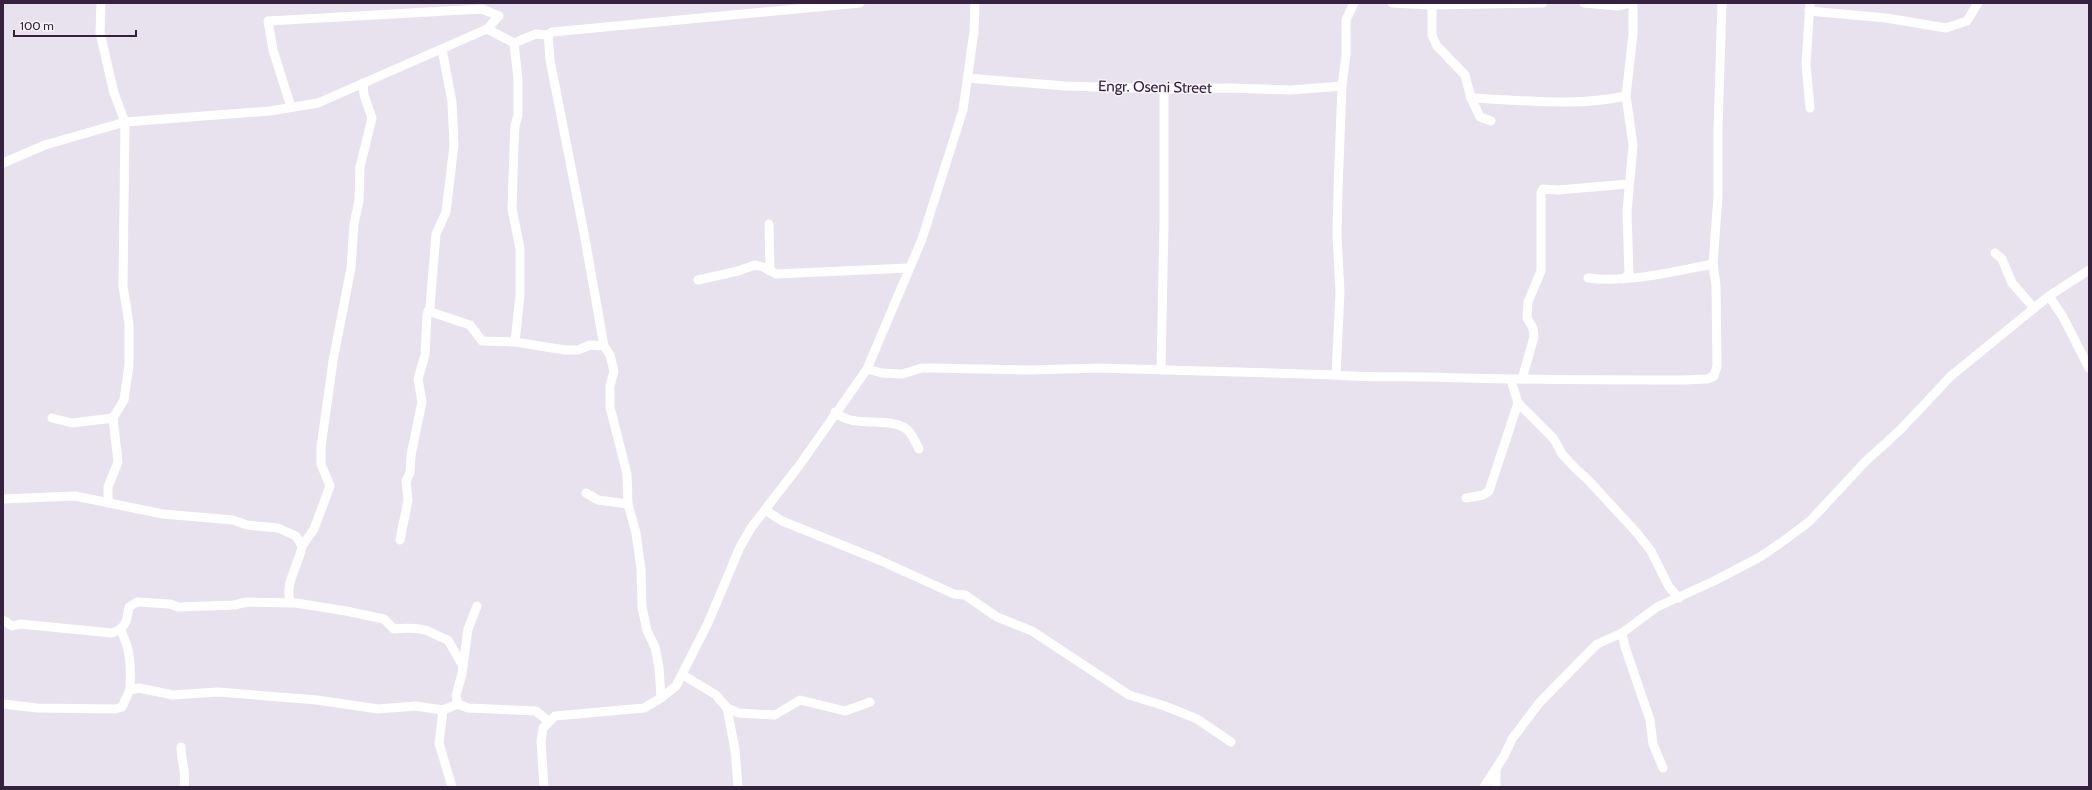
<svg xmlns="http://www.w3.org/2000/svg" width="2092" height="790" viewBox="0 0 2092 790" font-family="Cabin,sans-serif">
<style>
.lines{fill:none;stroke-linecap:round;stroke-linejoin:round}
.street{stroke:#fff;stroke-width:9}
.labels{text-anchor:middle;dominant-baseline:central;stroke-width:3;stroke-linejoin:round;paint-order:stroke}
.street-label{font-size:15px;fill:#35223e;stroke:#f6f3f9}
</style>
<rect width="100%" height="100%" fill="#e7e2ed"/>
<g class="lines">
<g class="street">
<path d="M 101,3 L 100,33 L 114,93 L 125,122 L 123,286 L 129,324 L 129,365 L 124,400 L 113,418 L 118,462 L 108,487 L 108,503"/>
<path d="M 1392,3 L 1432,5 L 1543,3"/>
<path d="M 1584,3 L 1617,6 L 1630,3"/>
<path d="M 1432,5 L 1432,35 L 1437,46 L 1465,75 L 1471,98 L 1480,117 L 1491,121"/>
<path d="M 1809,11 L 1886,18 L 1946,28 L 1967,21 L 1978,3"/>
<path d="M 548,35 L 550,60 L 584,233 L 604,346 L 610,355 L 614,371 L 610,386 L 610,407 L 627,474 L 628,504 L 636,533 L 641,569 L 642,607 L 647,631 L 655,647 L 659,667 L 661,698"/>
<path d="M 967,78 L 1065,86 L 1164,89 L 1230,88 L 1291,90 L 1342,86"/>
<path d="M 1471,98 C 1522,100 1575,107 1626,96"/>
<path d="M 291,107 L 273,50 L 268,21 L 482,9 L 499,16 L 487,29"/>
<path d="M 1810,108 L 1806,64 L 1810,3"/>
<path d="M 3,163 L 45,145 L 125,122 L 270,111 L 318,103 L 487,29 L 514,43"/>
<path d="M 769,224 L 770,271"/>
<path d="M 1995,253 L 2002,259 L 2012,283 L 2034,308"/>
<path d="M 1588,278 C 1630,283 1672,272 1713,264"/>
<path d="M 1623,279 L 1629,274 L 1627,212 L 1633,145 L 1626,96 L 1633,34 L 1633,3"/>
<path d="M 698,280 L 738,271 L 755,265 L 763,267 L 776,274 L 908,268"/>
<path d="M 2049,296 L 2063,317 L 2089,368"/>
<path d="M 428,311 L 470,325 L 482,341 L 515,342 L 565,350 L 578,350 L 590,345 L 604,346"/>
<path d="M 515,342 L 520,295 L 520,248 L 512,209 L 514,147 L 515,126 L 518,115 L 518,79 L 514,43 L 536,34 L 548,35 L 552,32 L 860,3"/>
<path d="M 867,369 L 882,373 L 902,374 L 922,368 L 933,368 L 1030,370 L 1099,368 L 1336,375 C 1368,378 1399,376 1431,377 C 1515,380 1599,380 1683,380 L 1707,379 L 1714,376 L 1717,366 L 1716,285 L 1713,264 L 1718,196 L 1718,128 L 1722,3"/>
<path d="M 1161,370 L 1164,224 L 1164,89"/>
<path d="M 1336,375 L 1340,292 L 1337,236 L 1338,190 L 1342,86 L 1346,55 L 1346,20 L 1354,3"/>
<path d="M 1522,379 L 1534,337 L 1533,328 L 1527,318 L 1528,302 L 1541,271 L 1541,193 L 1543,189 L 1558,190 L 1628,184"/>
<path d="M 1518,403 L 1554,439 L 1562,454 L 1575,468 L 1589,481 L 1637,533 L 1651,551 L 1669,587 L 1679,598"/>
<path d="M 835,412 C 853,429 884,416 905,428 C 912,432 915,442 919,449"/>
<path d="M 52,418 L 72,423 L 113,418"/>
<path d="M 586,493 L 598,500 L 628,504"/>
<path d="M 1466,498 L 1483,495 L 1489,491 L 1518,403 L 1511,380"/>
<path d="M 3,499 L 75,496 L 163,514 L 233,520 L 247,525 L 278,528 L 296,536 L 302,546 C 299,565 283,585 291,603"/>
<path d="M 765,510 L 782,521 L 879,560 L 954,594 L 965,595 L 997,617 L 1032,631 L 1129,695 L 1165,706 L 1197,719 L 1231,742"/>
<path d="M 400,540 L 408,500 L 406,481 L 410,473 L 411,455 L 422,402 L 418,379 L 425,355 L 427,315 L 430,307 L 436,234 L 446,212 L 454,145 L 452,102 L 442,49"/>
<path d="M 302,546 L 314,529 L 330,486 L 321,464 L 321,447 L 333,361 L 351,268 L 354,224 L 359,201 L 360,167 L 372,118 L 364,95 L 363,83"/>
<path d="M 477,606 L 468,629 L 462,674 L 456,695 L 458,704 L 468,708 L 536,711 L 549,722"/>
<path d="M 3,620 L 12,626 L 20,624 L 112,633 C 126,629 127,620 129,607 L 137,602 L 170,604 L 178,607 L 234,605 L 247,602 L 296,603 L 346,611 L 384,619 L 394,629 C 405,628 420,627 430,632 C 437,635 441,638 448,640 L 463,666"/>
<path d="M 121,631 C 131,650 131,668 130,690"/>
<path d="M 1622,633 L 1625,647 L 1650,720 L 1653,744 L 1663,768"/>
<path d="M 683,675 L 716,695 L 727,708 L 735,750 L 738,787"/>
<path d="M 3,704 L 37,708 L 115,709 L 122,707 L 130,690 L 139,688 L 173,695 L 218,692 L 317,700 L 378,709 L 415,706 L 443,710"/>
<path d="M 727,708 L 739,713 L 775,715 L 800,700 L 845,711 L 870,702"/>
<path d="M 181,747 C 181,761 187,774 184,787"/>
<path d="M 1496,769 L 1496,787"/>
<path d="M 452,787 L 439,743 L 443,710 L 458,704"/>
<path d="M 544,787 L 541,741 L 543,728 L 555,716 L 644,708 L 661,698 L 676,686 L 708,623 L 740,547 L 751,528 L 801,463 L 867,369 L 922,239 L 963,110 L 974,31 L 975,3"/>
<path d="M 1484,787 L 1504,756 L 1512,739 L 1540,702 L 1597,644 L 1622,633 L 1657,607 L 1714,581 L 1760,557 L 1782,542 L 1810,521 L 1865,462 L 1901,429 L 1951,376 L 2049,296 L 2089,270"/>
</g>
</g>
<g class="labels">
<g class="street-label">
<text transform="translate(1155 87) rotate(1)">Engr. Oseni Street</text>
</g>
</g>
<rect width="2092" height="790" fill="none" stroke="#35223e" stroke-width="8"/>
<path d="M14 30v6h122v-6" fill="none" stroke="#35223e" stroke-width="2"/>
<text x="20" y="30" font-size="12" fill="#35223e" stroke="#f6f3f9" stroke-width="3" paint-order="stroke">100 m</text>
</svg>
